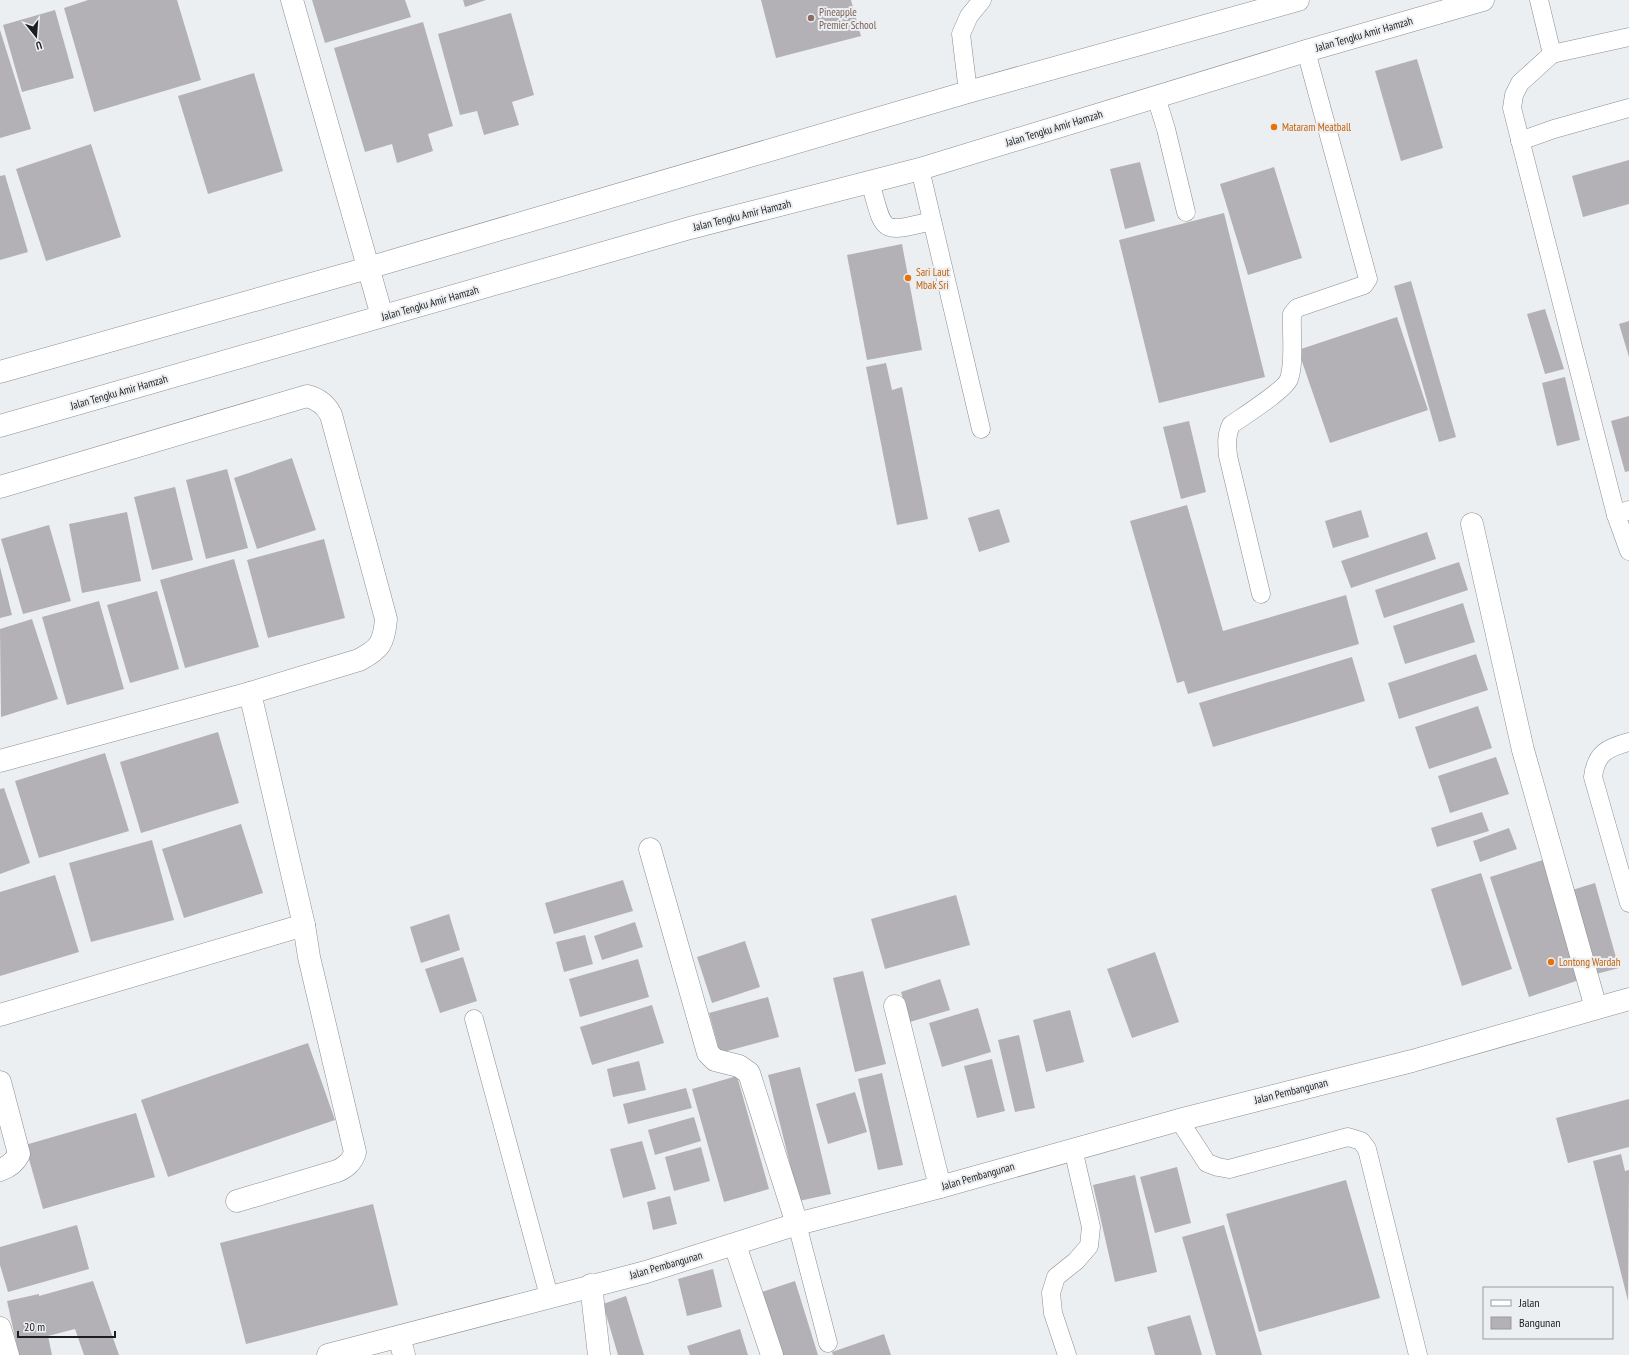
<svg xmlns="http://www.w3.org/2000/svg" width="1629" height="1355" viewBox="0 0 1629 1355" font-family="'PT Sans Narrow',sans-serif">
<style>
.building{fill:#b3b1b5}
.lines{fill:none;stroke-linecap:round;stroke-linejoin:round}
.lane-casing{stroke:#8b8e91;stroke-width:19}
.street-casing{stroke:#8b8e91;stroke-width:23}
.secondary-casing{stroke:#8b8e91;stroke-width:23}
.primary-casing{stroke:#8b8e91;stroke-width:23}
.lane{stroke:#fff;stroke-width:18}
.street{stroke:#fff;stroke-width:22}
.secondary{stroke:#fff;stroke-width:22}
.primary{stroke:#fff;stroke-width:22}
.education-dot{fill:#8d6e63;stroke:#eceff2;stroke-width:1.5}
.food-dot{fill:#e8710a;stroke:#eceff2;stroke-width:1.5}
.labels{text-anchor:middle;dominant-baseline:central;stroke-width:4;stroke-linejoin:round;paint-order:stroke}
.education-label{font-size:11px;fill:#785e54;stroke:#eceff2;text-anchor:start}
.street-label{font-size:11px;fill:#1c1d1e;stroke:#eceff2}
.food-label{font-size:11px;fill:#c56008;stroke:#eceff2;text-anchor:start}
</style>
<rect width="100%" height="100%" fill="#eceff2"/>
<g class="building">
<path d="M 88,0 L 177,0 L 201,80 L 94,112 L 64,8 Z"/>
<path d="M 312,0 L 405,0 L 411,17 L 325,43 Z"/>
<path d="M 463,0 L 486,0 L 465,7 Z"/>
<path d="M 761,0 L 851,0 L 861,36 L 776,58 Z"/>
<path d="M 55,10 L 74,78 L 22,92 L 3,25 Z"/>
<path d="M 511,13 L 534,95 L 512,102 L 519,125 L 484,135 L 477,111 L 460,115 L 438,34 Z"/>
<path d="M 423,22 L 453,126 L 428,134 L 433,151 L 397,163 L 392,144 L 365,152 L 334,48 Z"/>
<path d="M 0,30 L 31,129 L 0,138 Z"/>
<path d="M 1417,59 L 1443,148 L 1401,161 L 1375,71 Z"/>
<path d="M 254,73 L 283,171 L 208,194 L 178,96 Z"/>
<path d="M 91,144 L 121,237 L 46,261 L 16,169 Z"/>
<path d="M 1629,160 L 1629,204 L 1583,217 L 1572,176 Z"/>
<path d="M 1140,162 L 1155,221 L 1125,229 L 1110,169 Z"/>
<path d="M 1274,167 L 1302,258 L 1248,275 L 1220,184 Z"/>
<path d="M 5,175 L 28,252 L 0,260 L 0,176 Z"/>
<path d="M 1224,213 L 1265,377 L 1159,403 L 1119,240 Z"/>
<path d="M 902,244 L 922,350 L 867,360 L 847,255 Z"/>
<path d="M 1411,281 L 1456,437 L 1439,442 L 1394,286 Z"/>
<path d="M 1545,309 L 1564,369 L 1545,374 L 1527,314 Z"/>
<path d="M 1397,317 L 1428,410 L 1330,443 L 1298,350 Z"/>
<path d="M 1629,321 L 1629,357 L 1619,324 Z"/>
<path d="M 886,363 L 892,390 L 902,387 L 928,519 L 897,525 L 866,367 Z"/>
<path d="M 1565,377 L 1580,440 L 1557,446 L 1542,383 Z"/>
<path d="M 1629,416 L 1629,471 L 1625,472 L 1611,421 Z"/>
<path d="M 1189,421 L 1206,492 L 1181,499 L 1163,427 Z"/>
<path d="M 292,458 L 316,530 L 257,549 L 234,478 Z"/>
<path d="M 227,469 L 248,548 L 206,559 L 186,480 Z"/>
<path d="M 175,487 L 193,560 L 152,570 L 134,497 Z"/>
<path d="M 1187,505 L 1223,631 L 1346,595 L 1359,644 L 1188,694 L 1184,681 L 1177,683 L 1130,521 Z"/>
<path d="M 999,509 L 1010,542 L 979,552 L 968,518 Z"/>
<path d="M 1361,510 L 1369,537 L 1333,548 L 1325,521 Z"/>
<path d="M 127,512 L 141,581 L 82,593 L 69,524 Z"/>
<path d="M 49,525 L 71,601 L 23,614 L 1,539 Z"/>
<path d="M 1427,532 L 1436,559 L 1351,588 L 1341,561 Z"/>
<path d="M 324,539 L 345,618 L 268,638 L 247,560 Z"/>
<path d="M 234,559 L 259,647 L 185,668 L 160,580 Z"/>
<path d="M 1459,562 L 1468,590 L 1384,618 L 1375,590 Z"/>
<path d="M 0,567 L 12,615 L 0,618 Z"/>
<path d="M 157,591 L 179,669 L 130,683 L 107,605 Z"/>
<path d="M 99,601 L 124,689 L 67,705 L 42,617 Z"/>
<path d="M 1463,603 L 1475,642 L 1405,664 L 1393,626 Z"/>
<path d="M 32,619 L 58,699 L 1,717 L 0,629 Z"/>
<path d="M 1476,654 L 1488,690 L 1399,719 L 1388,683 Z"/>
<path d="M 1352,657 L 1365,701 L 1213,747 L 1199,703 Z"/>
<path d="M 1478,706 L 1492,748 L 1429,769 L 1415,727 Z"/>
<path d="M 218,732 L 239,803 L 141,833 L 120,762 Z"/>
<path d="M 105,753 L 129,831 L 39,858 L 15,781 Z"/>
<path d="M 1496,757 L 1509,794 L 1450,813 L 1438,776 Z"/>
<path d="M 4,788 L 30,863 L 0,874 L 0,789 Z"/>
<path d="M 1482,812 L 1489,831 L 1437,847 L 1431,828 Z"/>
<path d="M 241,824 L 263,893 L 184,918 L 162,849 Z"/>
<path d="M 1509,828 L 1517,849 L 1480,862 L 1473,841 Z"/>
<path d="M 152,840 L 174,920 L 91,942 L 69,863 Z"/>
<path d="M 1546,859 L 1585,978 L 1529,997 L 1490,877 Z"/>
<path d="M 1481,873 L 1512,969 L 1462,986 L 1431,889 Z"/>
<path d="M 55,875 L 79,952 L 0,976 L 0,892 Z"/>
<path d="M 623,880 L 633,911 L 554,934 L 545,903 Z"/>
<path d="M 1595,883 L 1619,968 L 1596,974 L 1572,890 Z"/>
<path d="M 956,895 L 970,945 L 885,969 L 871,919 Z"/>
<path d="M 449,914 L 460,950 L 421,963 L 410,927 Z"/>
<path d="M 635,922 L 643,947 L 602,960 L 594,936 Z"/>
<path d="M 585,935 L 593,964 L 564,972 L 556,942 Z"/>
<path d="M 745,941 L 760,987 L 712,1003 L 697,957 Z"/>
<path d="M 1155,952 L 1179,1022 L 1132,1038 L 1107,969 Z"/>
<path d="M 463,957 L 477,1001 L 440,1013 L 425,969 Z"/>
<path d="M 638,959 L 649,997 L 580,1017 L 569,979 Z"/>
<path d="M 863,971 L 886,1064 L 855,1072 L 833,978 Z"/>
<path d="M 940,979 L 950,1010 L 910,1022 L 901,992 Z"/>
<path d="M 768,997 L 779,1037 L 720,1053 L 709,1013 Z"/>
<path d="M 652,1005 L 664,1043 L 592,1065 L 580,1027 Z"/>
<path d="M 978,1008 L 991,1052 L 942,1067 L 929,1023 Z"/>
<path d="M 1070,1010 L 1084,1062 L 1046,1072 L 1033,1020 Z"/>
<path d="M 1019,1035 L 1035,1108 L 1015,1112 L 998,1040 Z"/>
<path d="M 308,1043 L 335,1120 L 168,1177 L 141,1100 Z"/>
<path d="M 992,1059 L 1005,1111 L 977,1118 L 964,1066 Z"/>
<path d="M 639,1061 L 646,1090 L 613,1097 L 607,1069 Z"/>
<path d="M 800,1067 L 831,1194 L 799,1201 L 768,1075 Z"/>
<path d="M 882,1073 L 903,1165 L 878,1170 L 858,1079 Z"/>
<path d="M 737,1076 L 769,1189 L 724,1202 L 692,1089 Z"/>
<path d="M 686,1088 L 692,1108 L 628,1124 L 623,1104 Z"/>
<path d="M 855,1092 L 867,1132 L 828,1144 L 816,1104 Z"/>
<path d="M 1629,1099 L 1629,1147 L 1568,1163 L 1556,1118 Z"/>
<path d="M 136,1113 L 155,1177 L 43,1209 L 25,1145 Z"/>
<path d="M 694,1117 L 701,1141 L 655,1155 L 648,1130 Z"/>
<path d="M 642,1141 L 656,1189 L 623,1198 L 610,1149 Z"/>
<path d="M 701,1147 L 710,1181 L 674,1191 L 665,1157 Z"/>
<path d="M 1621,1154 L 1625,1171 L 1629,1170 L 1628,1301 L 1593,1161 Z"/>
<path d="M 1177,1167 L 1191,1223 L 1155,1233 L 1140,1177 Z"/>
<path d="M 1135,1175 L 1157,1272 L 1115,1282 L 1093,1185 Z"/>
<path d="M 1346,1180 L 1380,1298 L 1259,1332 L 1226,1214 Z"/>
<path d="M 670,1196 L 677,1224 L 653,1230 L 647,1202 Z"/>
<path d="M 373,1204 L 398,1305 L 246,1344 L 220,1243 Z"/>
<path d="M 77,1225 L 89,1269 L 8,1292 L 0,1265 L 0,1247 Z"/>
<path d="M 1224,1225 L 1262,1355 L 1216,1355 L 1182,1237 Z"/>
<path d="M 713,1269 L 722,1307 L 687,1316 L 678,1279 Z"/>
<path d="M 93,1281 L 119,1355 L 84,1355 L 75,1329 L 48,1336 L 52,1355 L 19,1355 L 7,1301 L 39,1294 L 39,1296 Z"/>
<path d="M 795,1281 L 818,1355 L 782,1355 L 762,1292 Z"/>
<path d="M 626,1296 L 644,1355 L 618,1355 L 603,1304 Z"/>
<path d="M 1190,1315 L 1202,1355 L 1155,1355 L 1147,1327 Z"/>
<path d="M 740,1329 L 748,1355 L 690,1355 L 687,1346 Z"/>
<path d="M 884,1334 L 891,1355 L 833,1355 L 832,1352 Z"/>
</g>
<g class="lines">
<defs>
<g id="lane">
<path d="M 1539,0 L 1552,54"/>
<path d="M 968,92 L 961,34 L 969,16 L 982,0"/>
<path d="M 1156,97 L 1166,129 L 1186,212"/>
<path d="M 1520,141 L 1554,129 L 1629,108"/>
<path d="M 920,169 L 981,429"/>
<path d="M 870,182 C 885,233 878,234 932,221"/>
<path d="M 1629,510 L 1616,515 L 1629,551"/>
<path d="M 1616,515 L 1512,108 L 1514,95 L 1520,83 L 1552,54 L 1629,37"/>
<path d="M 1261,594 L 1228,456 C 1227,445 1226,435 1231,425 C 1242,417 1285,390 1289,379 C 1295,362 1291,333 1292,314 L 1297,308 L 1364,285 L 1368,279 L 1306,51"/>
<path d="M 1629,742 C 1607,748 1596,753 1593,777 L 1629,903"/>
<path d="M 474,1019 L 549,1296"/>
<path d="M 1179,1120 L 1207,1163 L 1218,1167 L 1229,1169 L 1348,1137 L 1361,1141 L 1367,1149 L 1418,1355"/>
<path d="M 797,1224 L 828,1343"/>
<path d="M 1067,1355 L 1053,1313 L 1051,1293 L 1056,1277 L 1076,1261 L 1089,1246 L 1091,1227 L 1073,1149"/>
</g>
<g id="street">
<path d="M 292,0 L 382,316"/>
<path d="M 0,487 L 307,396 C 319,399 326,405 331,415 L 386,619 C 384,643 380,649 359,660 L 250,693 L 0,761"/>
<path d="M 1472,524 L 1523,750 L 1596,1008"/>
<path d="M 250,693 L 304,925"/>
<path d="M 650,849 L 708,1053 L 715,1060 L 739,1066 L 749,1073 L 797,1224"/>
<path d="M 895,1006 L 940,1187"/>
<path d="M 0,1015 L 304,925 L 309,957 L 355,1152 C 353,1161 345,1168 337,1171 L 237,1201"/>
<path d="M 0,1082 L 19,1154 C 15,1162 9,1167 0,1170"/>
<path d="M 735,1245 L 772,1355"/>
<path d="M 591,1285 L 599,1355"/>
<path d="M 0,1328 L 8,1355"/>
<path d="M 399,1337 L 404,1355"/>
</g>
<path id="secondary" d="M 328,1355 L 646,1272 L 797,1224 L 940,1187 L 1179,1120 L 1412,1061 L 1629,999"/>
<g id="primary">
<path d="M 0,372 L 368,268 L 968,92 L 1298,0"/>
<path d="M 0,426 L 690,228 L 920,169 L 1306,51 L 1483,0"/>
</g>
</defs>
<use href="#lane" class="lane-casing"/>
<use href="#street" class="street-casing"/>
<use href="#secondary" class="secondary-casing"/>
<use href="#primary" class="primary-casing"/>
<use href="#lane" class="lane"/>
<use href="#street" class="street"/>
<use href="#secondary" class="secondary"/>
<use href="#primary" class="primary"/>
</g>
<circle class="education-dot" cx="811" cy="18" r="4"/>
<g class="food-dot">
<circle cx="1274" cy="127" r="4"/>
<circle cx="908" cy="278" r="4"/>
<circle cx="1551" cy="962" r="4"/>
</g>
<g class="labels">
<g class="education-label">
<text x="819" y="12">Pineapple<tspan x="819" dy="13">Premier School</tspan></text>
</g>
<g class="street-label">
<text transform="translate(1364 34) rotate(-16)">Jalan Tengku Amir Hamzah</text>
<text transform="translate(1054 128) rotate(-17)">Jalan Tengku Amir Hamzah</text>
<text transform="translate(742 215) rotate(-14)">Jalan Tengku Amir Hamzah</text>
<text transform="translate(430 303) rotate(-16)">Jalan Tengku Amir Hamzah</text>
<text transform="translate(119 392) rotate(-16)">Jalan Tengku Amir Hamzah</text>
<text transform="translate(1291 1091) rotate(-14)">Jalan Pembangunan</text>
<text transform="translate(978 1176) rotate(-16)">Jalan Pembangunan</text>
<text transform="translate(666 1265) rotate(-16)">Jalan Pembangunan</text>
</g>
<g class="food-label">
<text x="1282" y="127">Mataram Meatball</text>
<text x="916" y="272">Sari Laut<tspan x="916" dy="13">Mbak Sri</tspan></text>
<text x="1559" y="962">Lontong Wardah</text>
</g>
</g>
<rect x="1483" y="1287" width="130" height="52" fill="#eceff2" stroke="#999b9d"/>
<rect x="1491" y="1300" width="20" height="6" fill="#ffffff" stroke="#999b9d"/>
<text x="1519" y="1307" font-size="12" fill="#1c1d1e">Jalan</text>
<rect x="1491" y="1317" width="20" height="12" fill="#b3b1b5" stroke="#999b9d"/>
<text x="1519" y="1327" font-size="12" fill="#1c1d1e">Bangunan</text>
<g transform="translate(36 36) rotate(163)" stroke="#eceff2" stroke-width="3" paint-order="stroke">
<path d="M0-3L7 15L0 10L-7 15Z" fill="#1c1d1e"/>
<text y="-6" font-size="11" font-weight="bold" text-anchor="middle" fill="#1c1d1e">U</text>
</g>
<path d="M18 1331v6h97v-6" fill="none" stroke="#1c1d1e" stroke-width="2"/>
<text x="24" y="1331" font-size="12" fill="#1c1d1e" stroke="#eceff2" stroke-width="3" paint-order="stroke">20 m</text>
</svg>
